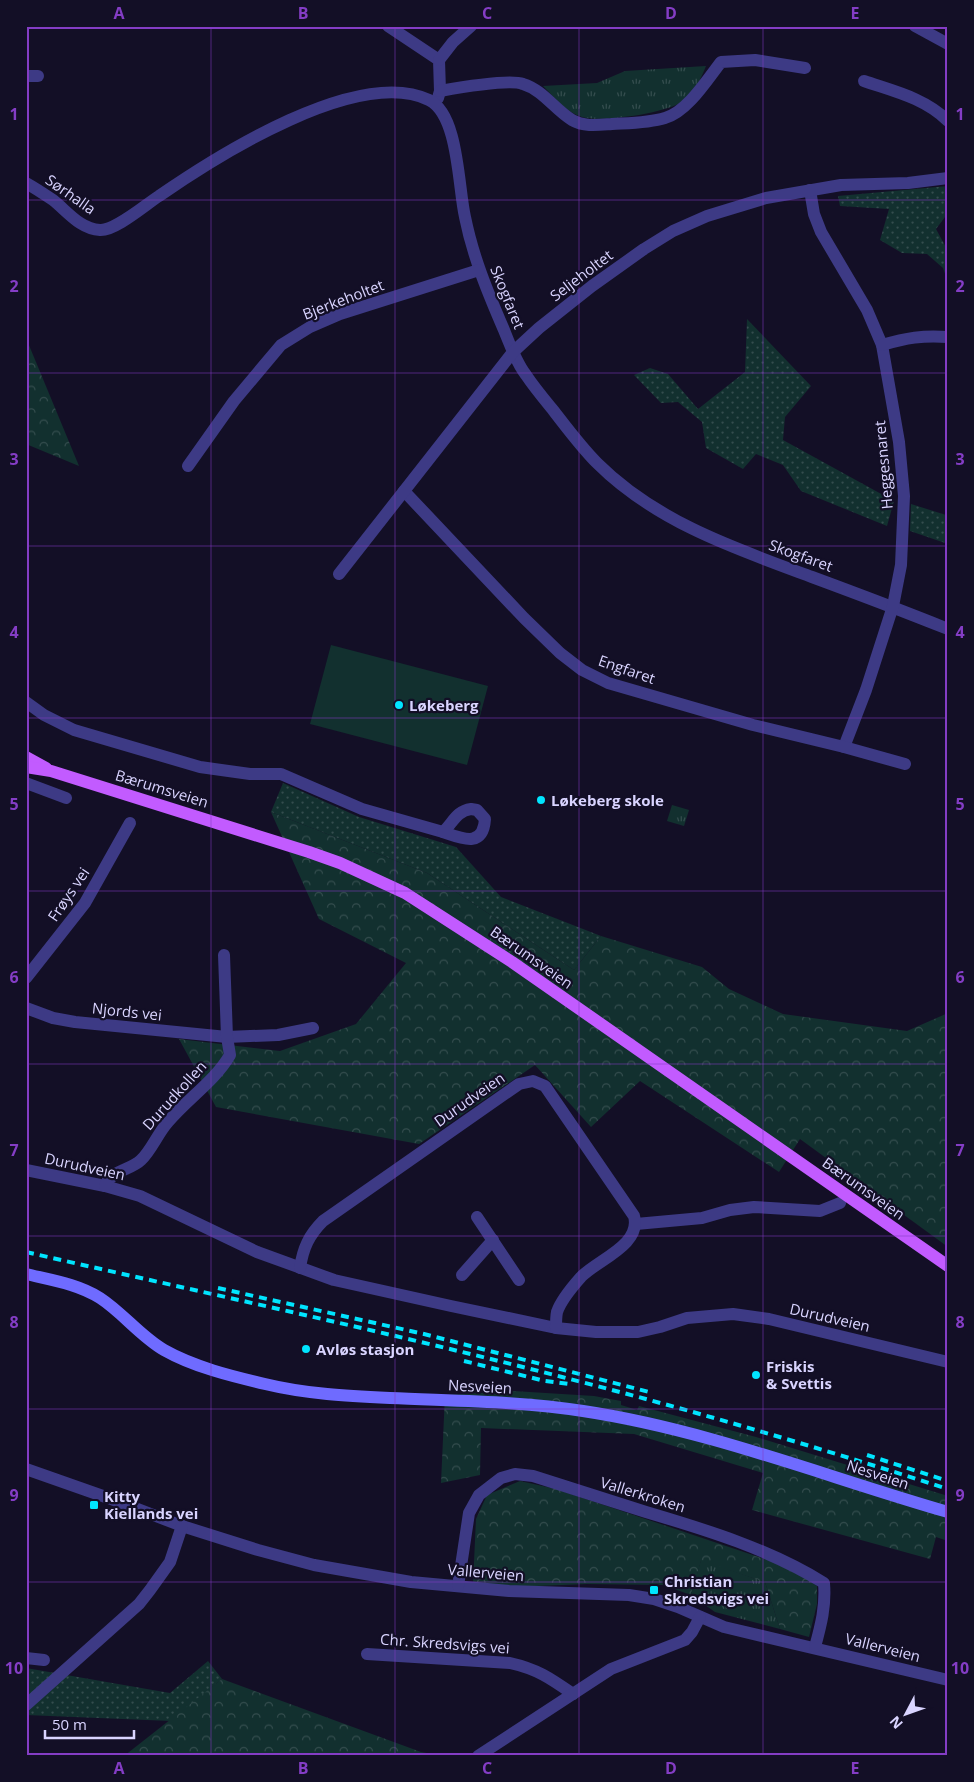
<svg xmlns="http://www.w3.org/2000/svg" width="974" height="1782" viewBox="0 0 974 1782" font-family="'Open Sans',sans-serif">
<style>
.grass{fill:url(#grass-dots)}
.forest{fill:url(#forest-crowns)}
.park{fill:url(#park-tufts)}
.pitch{fill:#12302f}
.lines{fill:none;stroke-linecap:round;stroke-linejoin:round}
.street{stroke:#3d3a85;stroke-width:12}
.secondary{stroke:#6f6bff;stroke-width:12}
.primary{stroke:#c25bff;stroke-width:12}
.rail{stroke:#00e5ff;stroke-width:4;stroke-dasharray:8 6;stroke-linecap:butt}
.grid{fill:none;stroke:#843dc5;stroke-width:1;stroke-opacity:0.55}
.poi-dot{fill:#00e5ff;stroke:#130f26;stroke-width:2}
.labels{text-anchor:middle;dominant-baseline:central;stroke-width:4.5;stroke-linejoin:round;paint-order:stroke}
.street-label{font-size:15px;fill:#d9d4ff;stroke:#130f26}
.poi-label{font-size:15px;font-weight:bold;fill:#d9d4ff;stroke:#130f26;text-anchor:start}
.neatline{fill:none;stroke:#843dc5;stroke-width:2}
.grid-label{font-size:16px;text-anchor:middle;font-weight:bold;fill:#843dc5}
</style>
<defs>
<pattern id="grass-dots" width="8" height="8" patternUnits="userSpaceOnUse" patternTransform="scale(1.25)"><rect width="8" height="8" fill="#12302f"/><path d="M2 2h.1M6 6h.1" fill="none" stroke="#344d4e" stroke-width="1.8" stroke-linecap="round"/></pattern>
<pattern id="forest-crowns" width="20" height="18" patternUnits="userSpaceOnUse" patternTransform="scale(1.25)"><rect width="20" height="18" fill="#12302f"/><path d="M2 6a3 3 0 1 1 6 0M12 15a3 3 0 1 1 6 0" fill="none" stroke="#344d4e"/></pattern>
<pattern id="park-tufts" width="24" height="20" patternUnits="userSpaceOnUse" patternTransform="scale(1.25)"><rect width="24" height="20" fill="#12302f"/><path d="M3 7l-1-3M5 7V3M7 7l1-3M15 17l-1-3M17 17v-4M19 17l1-3" fill="none" stroke="#344d4e"/></pattern>
</defs>
<rect width="100%" height="100%" fill="#130f26"/>
<g class="grass">
<path d="M 948,186 L 948,213 L 936,229 L 948,251 L 948,282 L 943,268 L 927,254 L 902,253 L 880,240 L 889,209 L 840,206 L 838,196 Z"/>
<path d="M 747,319 L 811,386 L 785,417 L 783,440 L 894,501 L 887,526 L 801,491 L 783,465 L 756,454 L 743,469 L 706,448 L 702,422 L 678,402 L 661,403 L 634,375 L 650,368 L 668,374 L 698,409 L 745,372 Z"/>
<path d="M 911,504 L 946,515 L 948,514 L 948,544 L 910,531 Z"/>
<path d="M 283,783 L 359,817 L 456,847 L 501,897 L 601,936 L 574,970 L 427,873 L 271,812 Z"/>
<path d="M 208,1661 L 222,1679 L 171,1721 L 26,1715 L 26,1668 L 170,1693 Z"/>
</g>
<g class="forest">
<path d="M 26,338 L 79,466 L 26,444 Z"/>
<path d="M 271,812 L 427,873 L 574,970 L 601,936 L 702,967 L 729,989 L 783,1014 L 907,1031 L 948,1013 L 948,1247 L 800,1139 L 779,1172 L 640,1081 L 591,1127 L 535,1065 L 419,1144 L 216,1107 L 179,1039 L 280,1051 L 356,1024 L 406,963 L 319,919 Z"/>
<path d="M 513,1391 L 594,1396 L 621,1401 L 621,1405 L 637,1410 L 639,1406 L 756,1437 L 948,1496 L 948,1541 L 936,1537 L 930,1559 L 752,1510 L 763,1473 L 634,1434 L 481,1428 L 480,1475 L 441,1483 L 445,1395 Z"/>
<path d="M 520,1481 L 556,1489 L 789,1567 L 817,1586 L 817,1604 L 809,1637 L 780,1629 L 765,1582 L 701,1561 L 691,1595 L 663,1585 L 587,1584 L 511,1587 L 473,1584 L 476,1519 L 487,1495 Z"/>
<path d="M 222,1679 L 421,1752 L 443,1756 L 124,1756 Z"/>
</g>
<g class="park">
<path d="M 706,66 C 701,79 694,92 683,101 C 668,113 600,123 582,117 C 566,112 555,98 543,86 L 597,83 L 625,71 Z"/>
<path d="M 672,805 L 689,810 L 684,826 L 667,821 Z"/>
<path d="M 701,1560 L 765,1582 L 780,1629 L 715,1612 L 691,1595 Z"/>
</g>
<path class="pitch" d="M 331,645 L 488,686 L 467,765 L 310,724 Z"/>
<g class="lines">
<g class="street">
<path d="M 388,26 L 439,60 L 440,91 L 438,98"/>
<path d="M 915,26 L 948,44"/>
<path d="M 439,60 L 453,42 L 471,26"/>
<path d="M 26,76 L 38,76"/>
<path d="M 864,81 C 893,91 925,98 948,121"/>
<path d="M 440,91 C 457,88 509,79 523,84 C 543,90 555,110 572,120 C 584,127 598,125 612,124 C 630,123 649,123 665,118 C 687,112 707,80 721,62 L 755,60 L 805,68"/>
<path d="M 26,183 C 35,188 44,194 53,200 C 67,211 80,229 100,230 C 115,231 145,205 159,196 C 217,156 358,66 429,100 C 459,115 458,187 465,217 C 473,257 488,293 504,330 C 510,345 516,362 526,375 C 534,387 544,399 553,410 C 567,428 581,447 597,463 C 656,522 736,549 812,577 C 858,594 903,611 948,629"/>
<path d="M 810,190 L 814,214 L 821,232 L 867,310 L 882,345 L 899,442 L 904,496 L 901,565 L 893,606 L 866,690 L 844,747"/>
<path d="M 882,345 C 906,338 923,335 948,337"/>
<path d="M 188,466 L 234,401 L 281,345 L 310,327 L 340,314 L 479,270"/>
<path d="M 404,491 L 524,618 L 560,653 L 582,670 L 608,683 L 753,725 L 844,747 L 905,764"/>
<path d="M 339,574 L 513,352 L 539,328 L 592,286 L 644,249 L 673,231 L 707,216 L 766,198 L 841,185 L 908,183 L 948,178"/>
<path d="M 26,702 L 44,715 L 74,730 L 200,767 L 250,774 L 281,774 L 362,809 L 443,832"/>
<path d="M 26,783 L 66,798"/>
<path d="M 471,809 L 477,810 L 485,819 C 483,849 461,838 443,832 C 453,823 456,811 471,809 Z"/>
<path d="M 26,978 L 85,903 L 130,823"/>
<path d="M 26,1008 L 53,1018 L 75,1022 L 227,1037 L 278,1035 L 313,1028"/>
<path d="M 26,1170 L 105,1186 L 140,1196 L 257,1252 L 334,1280 L 451,1306 L 556,1328 L 596,1332 L 638,1332 L 660,1327 L 687,1318 L 733,1314 L 769,1319 L 948,1362"/>
<path d="M 105,1186 C 110,1171 131,1170 141,1160 C 151,1151 158,1133 168,1122 C 187,1099 215,1081 230,1055 L 227,1037 L 224,955"/>
<path d="M 477,1217 L 519,1280"/>
<path d="M 636,1224 L 702,1218 L 730,1210 L 754,1207 L 820,1211 L 840,1203"/>
<path d="M 300,1268 C 303,1248 309,1235 323,1221 L 519,1084 L 533,1081 L 545,1086 L 634,1216 C 642,1245 597,1260 581,1277 C 573,1286 561,1300 557,1312 C 556,1317 556,1323 556,1328"/>
<path d="M 462,1275 L 493,1240"/>
<path d="M 26,1469 L 117,1501 L 182,1526 L 258,1550 L 314,1565 L 411,1582 L 509,1591 L 629,1595 L 654,1599 L 678,1607 L 724,1627 L 948,1680"/>
<path d="M 458,1586 L 469,1513 L 479,1495 L 501,1478 L 515,1474 L 533,1476 C 571,1488 608,1500 646,1512 C 707,1530 769,1549 824,1583 C 826,1606 821,1625 815,1647"/>
<path d="M 367,1654 L 510,1663 C 537,1669 550,1678 573,1694"/>
<path d="M 26,1658 L 44,1660"/>
<path d="M 26,1705 L 139,1604 L 150,1590 L 170,1562 L 182,1526"/>
<path d="M 478,1756 L 611,1669 L 685,1640 L 692,1632 L 700,1617"/>
</g>
<path class="secondary" d="M 26,1274 C 51,1280 78,1284 100,1298 C 123,1313 140,1336 164,1350 C 194,1367 231,1376 265,1384 C 306,1394 348,1396 390,1398 C 454,1401 520,1401 583,1411 C 709,1430 826,1477 948,1512"/>
<g class="primary">
<path d="M 26,757 L 46,768"/>
<path d="M 26,767 L 51,771 L 309,852 L 340,863 L 405,893 L 512,962 L 948,1266"/>
</g>
<g class="rail">
<path d="M 26,1252 C 205,1293 384,1331 562,1377 C 692,1410 820,1448 948,1489"/>
<path d="M 218,1288 L 424,1334 L 653,1393"/>
<path d="M 464,1361 L 545,1381 L 569,1384"/>
<path d="M 867,1455 L 948,1481"/>
</g>
</g>
<path class="grid" d="M 211,26 L 211,1756M 395,26 L 395,1756M 579,26 L 579,1756M 763,26 L 763,1756M 26,200 L 948,200M 26,373 L 948,373M 26,546 L 948,546M 26,718 L 948,718M 26,891 L 948,891M 26,1064 L 948,1064M 26,1236 L 948,1236M 26,1409 L 948,1409M 26,1582 L 948,1582"/>
<g class="poi-dot">
<circle cx="399" cy="705" r="5"/>
<circle cx="541" cy="800" r="5"/>
<circle cx="306" cy="1349" r="5"/>
<circle cx="756" cy="1375" r="5"/>
<rect x="89" y="1500" width="10" height="10" rx="2.5"/>
<rect x="649" y="1585" width="10" height="10" rx="2.5"/>
</g>
<g class="labels">
<g class="street-label">
<text transform="translate(71 194) rotate(35)">Sørhalla</text>
<text transform="translate(581 275) rotate(-37)">Seljeholtet</text>
<text transform="translate(508 297) rotate(68)">Skogfaret</text>
<text transform="translate(343 299) rotate(-21)">Bjerkeholtet</text>
<text transform="translate(883 465) rotate(-95)">Heggesnaret</text>
<text transform="translate(801 555) rotate(20)">Skogfaret</text>
<text transform="translate(627 669) rotate(19)">Engfaret</text>
<text transform="translate(162 788) rotate(17)">Bærumsveien</text>
<text transform="translate(68 894) rotate(-56)">Frøys vei</text>
<text transform="translate(532 957) rotate(35)">Bærumsveien</text>
<text transform="translate(127 1011) rotate(6)">Njords vei</text>
<text transform="translate(174 1095) rotate(-48)">Durudkollen</text>
<text transform="translate(469 1099) rotate(-35)">Durudveien</text>
<text transform="translate(85 1166) rotate(12)">Durudveien</text>
<text transform="translate(864 1188) rotate(35)">Bærumsveien</text>
<text transform="translate(830 1317) rotate(13)">Durudveien</text>
<text transform="translate(480 1386) rotate(3)">Nesveien</text>
<text transform="translate(878 1474) rotate(18)">Nesveien</text>
<text transform="translate(643 1494) rotate(17)">Vallerkroken</text>
<text transform="translate(486 1572) rotate(5)">Vallerveien</text>
<text transform="translate(445 1643) rotate(4)">Chr. Skredsvigs vei</text>
<text transform="translate(883 1647) rotate(14)">Vallerveien</text>
</g>
<g class="poi-label">
<text x="409" y="705">Løkeberg</text>
<text x="551" y="800">Løkeberg skole</text>
<text x="316" y="1349">Avløs stasjon</text>
<text x="766" y="1366">Friskis<tspan x="766" dy="17">&amp; Svettis</tspan></text>
<text x="104" y="1496">Kitty<tspan x="104" dy="17">Kiellands vei</tspan></text>
<text x="664" y="1581">Christian<tspan x="664" dy="17">Skredsvigs vei</tspan></text>
</g>
</g>
<rect width="974" height="1782" fill="none" stroke="#130f26" stroke-width="55"/>
<g transform="translate(906 1714) rotate(229)" stroke="#130f26" stroke-width="4" paint-order="stroke">
<path d="M0-4L9 19L0 12L-9 19Z" fill="#d9d4ff"/>
<text y="-8" font-size="14" font-weight="bold" text-anchor="middle" fill="#d9d4ff">N</text>
</g>
<path d="M45 1730v8h89v-8" fill="none" stroke="#d9d4ff" stroke-width="2.5"/>
<text x="52" y="1730" font-size="15" fill="#d9d4ff" stroke="#130f26" stroke-width="4" paint-order="stroke">50 m</text>
<rect x="28" y="28" width="918" height="1726" class="neatline"/>
<g class="grid-label">
<text x="119" y="19">A</text>
<text x="303" y="19">B</text>
<text x="487" y="19">C</text>
<text x="671" y="19">D</text>
<text x="855" y="19">E</text>
<text x="14" y="120">1</text>
<text x="960" y="120">1</text>
<text x="14" y="292">2</text>
<text x="960" y="292">2</text>
<text x="14" y="465">3</text>
<text x="960" y="465">3</text>
<text x="14" y="638">4</text>
<text x="960" y="638">4</text>
<text x="14" y="810">5</text>
<text x="960" y="810">5</text>
<text x="14" y="983">6</text>
<text x="960" y="983">6</text>
<text x="14" y="1156">7</text>
<text x="960" y="1156">7</text>
<text x="14" y="1328">8</text>
<text x="960" y="1328">8</text>
<text x="14" y="1501">9</text>
<text x="960" y="1501">9</text>
<text x="14" y="1674">10</text>
<text x="960" y="1674">10</text>
<text x="119" y="1774">A</text>
<text x="303" y="1774">B</text>
<text x="487" y="1774">C</text>
<text x="671" y="1774">D</text>
<text x="855" y="1774">E</text>
</g>
</svg>
